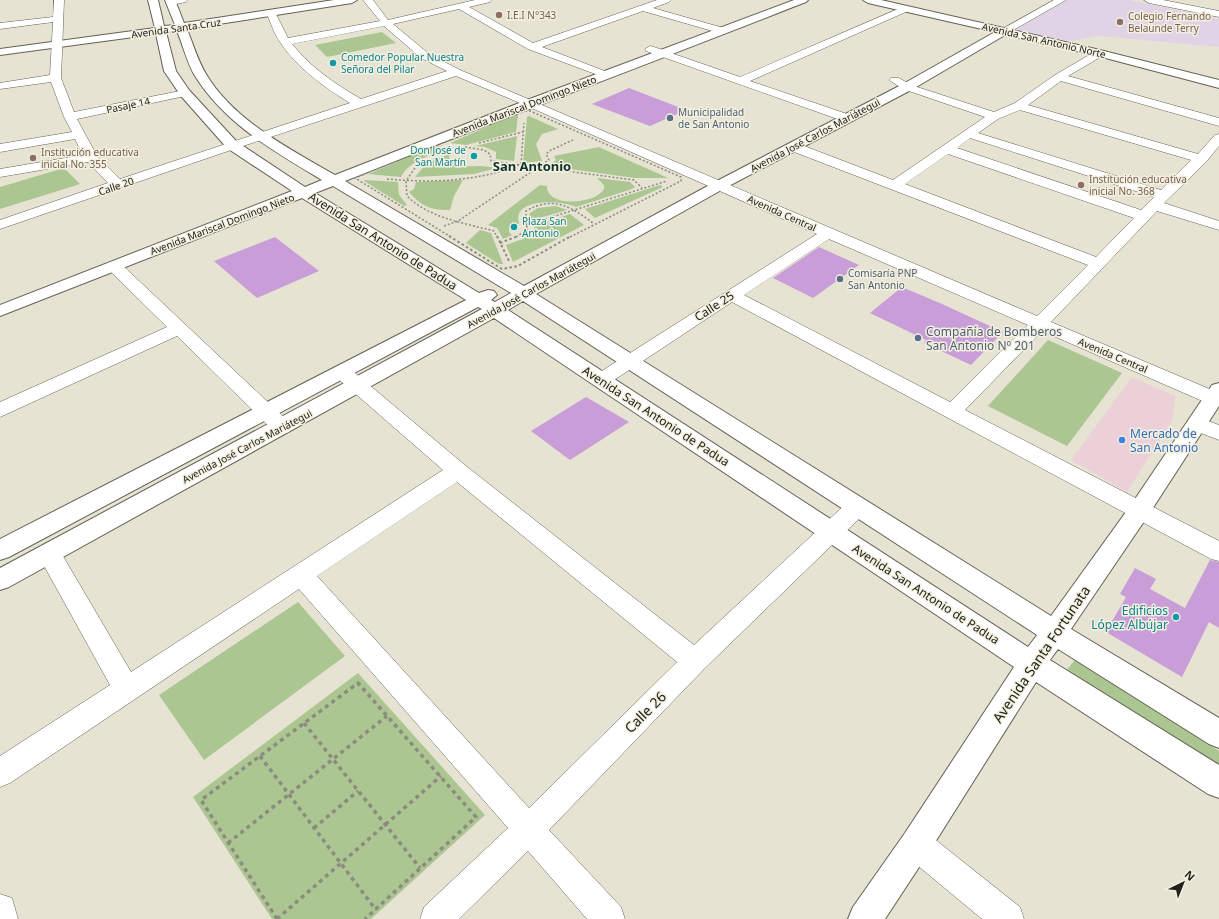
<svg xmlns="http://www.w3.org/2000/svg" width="1219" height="919" viewBox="0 0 1219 919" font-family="'Noto Sans',sans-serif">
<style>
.commercial{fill:#ebd1d7}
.education{fill:#e1d3e6}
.green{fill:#abc691}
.building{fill:#c99dd8}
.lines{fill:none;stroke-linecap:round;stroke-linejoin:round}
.street-casing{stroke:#646154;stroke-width:1}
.secondary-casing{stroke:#646154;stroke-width:2}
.path-far2{stroke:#8d8b80;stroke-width:1.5;stroke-dasharray:2 2;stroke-linecap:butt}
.path-far1{stroke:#8d8b80;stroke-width:2;stroke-dasharray:2.5 2.5;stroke-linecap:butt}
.path{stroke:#8d8b80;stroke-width:3.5;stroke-dasharray:4 4;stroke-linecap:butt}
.street{fill:#fff;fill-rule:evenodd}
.secondary{fill:#fff;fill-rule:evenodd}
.education-dot{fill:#8d6e63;stroke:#f3f0e0;stroke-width:1.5}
.culture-dot{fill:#0f9aa8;stroke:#f3f0e0;stroke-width:1.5}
.service-dot{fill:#5c6f8a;stroke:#f3f0e0;stroke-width:1.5}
.shop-dot{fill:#3f7fe0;stroke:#f3f0e0;stroke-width:1.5}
.labels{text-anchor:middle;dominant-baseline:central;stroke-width:3;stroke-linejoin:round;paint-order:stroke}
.far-education-label{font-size:10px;fill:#785e54;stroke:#f3f0e0;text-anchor:start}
.far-street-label{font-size:10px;fill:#22211b;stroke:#f3f0e0}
.far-culture-label{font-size:10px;fill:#0d838f;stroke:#f3f0e0;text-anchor:start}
.far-service-label{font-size:10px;fill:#4e5e75;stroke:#f3f0e0;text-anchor:start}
.street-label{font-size:12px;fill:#22211b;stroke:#f3f0e0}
.service-label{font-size:12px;fill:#4e5e75;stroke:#f3f0e0;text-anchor:start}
.shop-label{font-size:12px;fill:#366cbe;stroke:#f3f0e0;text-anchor:start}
.culture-label{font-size:12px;fill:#0d838f;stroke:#f3f0e0;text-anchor:end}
.far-district-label{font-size:13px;font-weight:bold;fill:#0f312d;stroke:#f3f0e0}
.near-street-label{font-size:14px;fill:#22211b;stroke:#f3f0e0}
</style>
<rect width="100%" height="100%" fill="#e6e3d3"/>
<path class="commercial" d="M 1132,377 L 1175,396 L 1172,421 L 1127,492 L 1071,460 Z"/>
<path class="education" d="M 1063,0 L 1130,0 L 1219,19 L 1219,47 L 1099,36 L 1065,42 L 1016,30 L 1019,28 L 1015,26 L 1048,8 L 1053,8 Z"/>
<g class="green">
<path d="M 382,32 L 396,43 L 327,57 L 315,45 Z"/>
<path d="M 516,114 L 518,115 L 516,132 L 466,145 L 450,143 Z"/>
<path d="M 529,116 L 558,129 L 542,134 L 536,144 L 542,161 L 523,163 L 527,117 Z"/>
<path d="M 517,136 L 514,161 L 496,159 L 496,152 L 485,147 L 475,146 Z"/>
<path d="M 435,146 L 450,148 C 433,154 410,160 401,177 L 368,174 Z"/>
<path d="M 599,147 L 668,178 L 635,178 L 548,166 L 556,160 L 554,156 Z"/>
<path d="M 450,154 L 449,157 C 454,169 467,166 478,166 C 484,166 491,167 497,168 L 474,174 L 415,177 L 427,163 Z"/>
<path d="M 64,168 L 80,184 L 0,209 L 0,187 Z"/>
<path d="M 597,178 L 630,182 L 635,187 L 632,189 L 576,207 C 562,200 511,197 519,224 L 509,228 L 509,232 L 512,235 L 503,239 L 497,228 L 488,225 L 540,185 L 547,186 C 546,207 595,205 604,189 L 604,185 Z"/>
<path d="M 365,180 L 398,182 L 399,195 L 407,205 L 404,206 L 364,181 Z"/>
<path d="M 463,180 L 454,196 L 450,210 C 432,211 421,206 409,192 L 414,189 L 416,182 Z"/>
<path d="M 660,185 L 663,187 L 595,218 L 585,209 Z"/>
<path d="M 556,206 L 567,210 L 529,221 L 528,220 L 530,213 L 538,208 Z"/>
<path d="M 570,214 L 584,225 L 513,262 L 506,245 L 523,239 L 533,233 L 535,226 Z"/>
<path d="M 480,230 L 491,233 L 503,264 L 499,264 L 466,243 Z"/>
<path d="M 1048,340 L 1122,373 L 1067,446 L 988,406 Z"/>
<path d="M 298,602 L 345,656 L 204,760 L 159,695 Z"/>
<path d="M 1075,660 L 1219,751 L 1219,772 L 1065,672 Z"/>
<path d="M 358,673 L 485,815 L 371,919 L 272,919 L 193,797 Z"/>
</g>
<g class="building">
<path d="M 629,88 L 686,110 L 650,126 L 592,104 Z"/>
<path d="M 275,237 L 319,271 L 257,298 L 214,261 Z"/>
<path d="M 819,247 L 859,265 L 813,298 L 773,278 Z"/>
<path d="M 902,287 L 942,304 L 1003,332 L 971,365 L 924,343 L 926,340 L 870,313 Z"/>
<path d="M 586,397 L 629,422 L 570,460 L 531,431 Z"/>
<path d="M 1210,560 L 1219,562 L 1219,628 L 1209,622 L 1182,677 L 1106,632 L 1126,597 L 1120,594 L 1135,568 L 1156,579 L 1150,589 L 1185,608 Z"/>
</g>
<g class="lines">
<defs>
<g id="street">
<path d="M 54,0 L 64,0 L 61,78 L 74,112 L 185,90 L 189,91 L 191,93 L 189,95 L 185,96 L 77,119 L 97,156 L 120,179 L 350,103 C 324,87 297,68 280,42 C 274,34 271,23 267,14 L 269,12 L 275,12 L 288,38 L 380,21 L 363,0 L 373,0 L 388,20 L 475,0 L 492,0 L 490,2 L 469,7 L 533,43 L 657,0 L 671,0 L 669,2 L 653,8 L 727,29 L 728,31 L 723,34 L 643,11 L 542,47 L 610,73 L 612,75 L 610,77 L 606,78 L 528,49 L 459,9 L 393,24 L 429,54 L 460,70 L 1037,316 L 1088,265 L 789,150 L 788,147 L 789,144 L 799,144 L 893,180 L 985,117 L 903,89 L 889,80 L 891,78 L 899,78 L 911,85 L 994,112 L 1015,103 L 1055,75 L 1096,51 L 1104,51 L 1105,53 L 1104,55 L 1068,76 L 1219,118 L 1219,126 L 1061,81 L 1028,105 L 1198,154 L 1215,135 L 1219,134 L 1219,146 L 1206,162 L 1164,203 L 1219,221 L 1219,230 L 1157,211 L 1051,322 L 1219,393 L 1219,403 L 1214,404 L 1207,403 L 1042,331 L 965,410 L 1219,541 L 1219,561 L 1211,559 L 732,302 L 608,384 L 601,386 L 594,384 L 592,380 L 594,376 L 817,234 L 527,106 L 456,76 L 237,148 L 0,229 L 0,220 L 108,183 L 88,162 L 0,177 L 0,169 L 83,155 L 75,139 L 0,152 L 0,144 L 72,132 L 64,117 L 51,82 L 0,89 L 0,83 L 50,75 L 53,22 L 0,29 L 0,23 L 53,17 ZM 384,26 L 421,58 L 447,71 L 361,99 C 335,84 310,67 292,44 ZM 1020,110 L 1191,160 L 1161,190 L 978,133 L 998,119 ZM 970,138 L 1154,197 L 1141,210 L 957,148 ZM 948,154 L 1134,218 L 1096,257 L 905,184 ZM 829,239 L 1028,325 L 950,402 L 744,295 Z"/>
<path d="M 168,0 L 188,0 L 186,2 L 171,5 L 166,2 Z"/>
<path d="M 1054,0 L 1066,0 L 1008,33 L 1000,33 L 999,31 Z"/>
<path d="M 1144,0 L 1163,0 L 1219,11 L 1219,17 L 1149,3 Z"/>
<path d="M 905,6 L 908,7 L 910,9 L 908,11 L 750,81 L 850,115 L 852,118 L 850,121 L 846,122 L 646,51 L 645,49 L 650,46 L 654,47 L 740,77 Z"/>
<path d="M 114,261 L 120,263 L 289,422 L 292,427 L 289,432 L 282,434 L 275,432 L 177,336 L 0,417 L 0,402 L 167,327 L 108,269 L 106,266 L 108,263 Z"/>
<path d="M 342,366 L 349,368 L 466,466 L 694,645 L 849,501 L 857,499 L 865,501 L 868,507 L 865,513 L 704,669 L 549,830 L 621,907 L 625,919 L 587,919 L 528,851 L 459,919 L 420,919 L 424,907 L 508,828 L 299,589 L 10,783 L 0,787 L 0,756 L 110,685 L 37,553 L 41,546 L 49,544 L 57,546 L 131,672 L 443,470 L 335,376 L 333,372 L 335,368 ZM 457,482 L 677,662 L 529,808 L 317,576 Z"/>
<path d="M 1197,417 L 1219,425 L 1219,440 L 1190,429 L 1187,424 L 1190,419 Z"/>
<path d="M 916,829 L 927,833 L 1020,907 L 1024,919 L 982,919 L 905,855 L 901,844 L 905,833 Z"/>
<path d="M 0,894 L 12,898 L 18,919 L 0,919 Z"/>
</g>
<path id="secondary" d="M 148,0 L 158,0 L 164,26 L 175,25 L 165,0 L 175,0 L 184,23 L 334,0 L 357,0 L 352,3 L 187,29 C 193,44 198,61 206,74 C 233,120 290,149 335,175 L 527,100 L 794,0 L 808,0 L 806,2 C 653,62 498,120 345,181 L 524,286 L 715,182 L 903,84 L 995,32 L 868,3 L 863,0 L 881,0 L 1100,50 L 1219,80 L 1219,88 L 1098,56 L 1005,35 L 911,90 L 725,188 L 536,294 L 1051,616 L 1131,505 L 1212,385 L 1219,383 L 1219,406 L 1147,517 L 1071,629 L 1219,718 L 1219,748 L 1209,744 L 1058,649 L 1050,660 L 1219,765 L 1219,798 L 1208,794 L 1036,682 L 927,855 L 885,919 L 848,919 L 853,907 L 905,833 L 1014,667 L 494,318 L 9,587 L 0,590 L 0,568 L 482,309 L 478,307 L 9,557 L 0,560 L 0,539 L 466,300 L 302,198 L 0,316 L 0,305 L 292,191 L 227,148 L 181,96 L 164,71 L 156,34 L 0,55 L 0,49 L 155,28 ZM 177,31 C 183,45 187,63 195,76 C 226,125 274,151 322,180 L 305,187 L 237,142 L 189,90 L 176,71 L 166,32 ZM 333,186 L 511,293 L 495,302 L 491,300 L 497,295 L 494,291 L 488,290 L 479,293 L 315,193 ZM 523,301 L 1037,635 L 1028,647 L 508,310 Z"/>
</defs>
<use href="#street" class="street-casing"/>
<use href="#secondary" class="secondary-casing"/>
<g class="path-far2">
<path d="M 479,143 L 523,132"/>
<path d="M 465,147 L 484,150 L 490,154 L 491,161 L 634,180 L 642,188"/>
<path d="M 415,168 L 406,181 L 407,196 C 429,218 464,223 494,231 L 497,237"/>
<path d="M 387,179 C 420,182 454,182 486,175 C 498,173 509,168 521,164 L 524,123"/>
<path d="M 526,225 L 667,181"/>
<path d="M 444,226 L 458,221 L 549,160 L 546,154 L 551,150 L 573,140"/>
<path d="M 451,237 L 355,178 L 518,111 L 530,111 L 681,177 L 681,181 L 570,237"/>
<path d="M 516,237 L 528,229 L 526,225 L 526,211 C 553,195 572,207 594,224"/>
</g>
<g class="path-far1">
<path d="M 449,236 L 502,269 L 518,266 L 571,236"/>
<path d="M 497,236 L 510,263"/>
<path d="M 500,243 L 518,236"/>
</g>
<g class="path">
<path d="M 304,723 L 420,868"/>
<path d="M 260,756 L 376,910"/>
<path d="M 314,828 L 358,791"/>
<path d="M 228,843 L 387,716"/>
<path d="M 277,919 L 201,800 L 358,683 L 476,817 L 365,919"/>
<path d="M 277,919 L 441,776"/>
</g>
<use href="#street" class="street"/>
<use href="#secondary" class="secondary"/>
</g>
<g class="education-dot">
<circle cx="499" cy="15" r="4"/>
<circle cx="1120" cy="22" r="4"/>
<circle cx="33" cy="158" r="4"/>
<circle cx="1081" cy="185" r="4"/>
</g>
<g class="culture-dot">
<circle cx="333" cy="63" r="4"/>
<circle cx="474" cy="156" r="4"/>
<circle cx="514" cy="227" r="4"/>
<circle cx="1176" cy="617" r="4"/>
</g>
<g class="service-dot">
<circle cx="670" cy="118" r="4"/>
<circle cx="840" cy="279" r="4"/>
<circle cx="918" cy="338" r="4"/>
</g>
<circle class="shop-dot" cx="1122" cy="440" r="4"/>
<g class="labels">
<g class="far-education-label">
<text x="507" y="15">I.E.I N°343</text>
<text x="1128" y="16">Colegio Fernando<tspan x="1128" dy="12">Belaunde Terry</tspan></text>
<text x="41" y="152">Institución educativa<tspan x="41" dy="12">inicial No. 355</tspan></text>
<text x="1089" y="179">Institución educativa<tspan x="1089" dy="12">inicial No. 368</tspan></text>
</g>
<g class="far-street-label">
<text transform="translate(176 28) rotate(-8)">Avenida Santa Cruz</text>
<text transform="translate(1044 40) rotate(13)">Avenida San Antonio Norte</text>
<text transform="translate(128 105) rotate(-12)">Pasaje 14</text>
<text transform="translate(524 106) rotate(-21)">Avenida Mariscal Domingo Nieto</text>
<text transform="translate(815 135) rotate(-28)">Avenida José Carlos Mariátegui</text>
<text transform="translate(116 186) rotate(-19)">Calle 20</text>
<text transform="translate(782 213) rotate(24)">Avenida Central</text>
<text transform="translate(222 224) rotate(-21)">Avenida Mariscal Domingo Nieto</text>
<text transform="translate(531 290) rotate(-29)">Avenida José Carlos Mariátegui</text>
<text transform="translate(1113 355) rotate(23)">Avenida Central</text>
<text transform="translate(247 446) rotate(-28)">Avenida José Carlos Mariátegui</text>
</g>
<g class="far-culture-label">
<text x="341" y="57">Comedor Popular Nuestra<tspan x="341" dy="12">Señora del Pilar</tspan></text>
<text x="466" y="150" text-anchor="end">Don José de<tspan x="466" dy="12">San Martín</tspan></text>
<text x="522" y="221">Plaza San<tspan x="522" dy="12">Antonio</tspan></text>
</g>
<g class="far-service-label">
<text x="678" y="112">Municipalidad<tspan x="678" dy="12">de San Antonio</tspan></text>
<text x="848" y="273">Comisaría PNP<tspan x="848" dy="12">San Antonio</tspan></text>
</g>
<g class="street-label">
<text transform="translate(383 241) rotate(32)">Avenida San Antonio de Padua</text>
<text transform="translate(714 306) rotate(-33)">Calle 25</text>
<text transform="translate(656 416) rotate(33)">Avenida San Antonio de Padua</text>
<text transform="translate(926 594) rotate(33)">Avenida San Antonio de Padua</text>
</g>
<g class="service-label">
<text x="926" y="331">Compañía de Bomberos<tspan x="926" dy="14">San Antonio Nº 201</tspan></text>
</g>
<g class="shop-label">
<text x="1130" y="433">Mercado de<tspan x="1130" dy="14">San Antonio</tspan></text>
</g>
<g class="culture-label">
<text x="1168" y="610">Edificios<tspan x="1168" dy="14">López Albújar</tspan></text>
</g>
<g class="far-district-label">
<text x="532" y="166">San Antonio</text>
</g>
<g class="near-street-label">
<text transform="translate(1041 654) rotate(-56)">Avenida Santa Fortunata</text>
<text transform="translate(645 712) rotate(-45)">Calle 26</text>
</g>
</g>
<g transform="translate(1183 883) rotate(43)" stroke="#f3f0e0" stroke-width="3" paint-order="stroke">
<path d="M0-3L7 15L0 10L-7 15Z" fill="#22211b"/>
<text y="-6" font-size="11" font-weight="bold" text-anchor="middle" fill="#22211b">N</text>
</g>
</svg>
